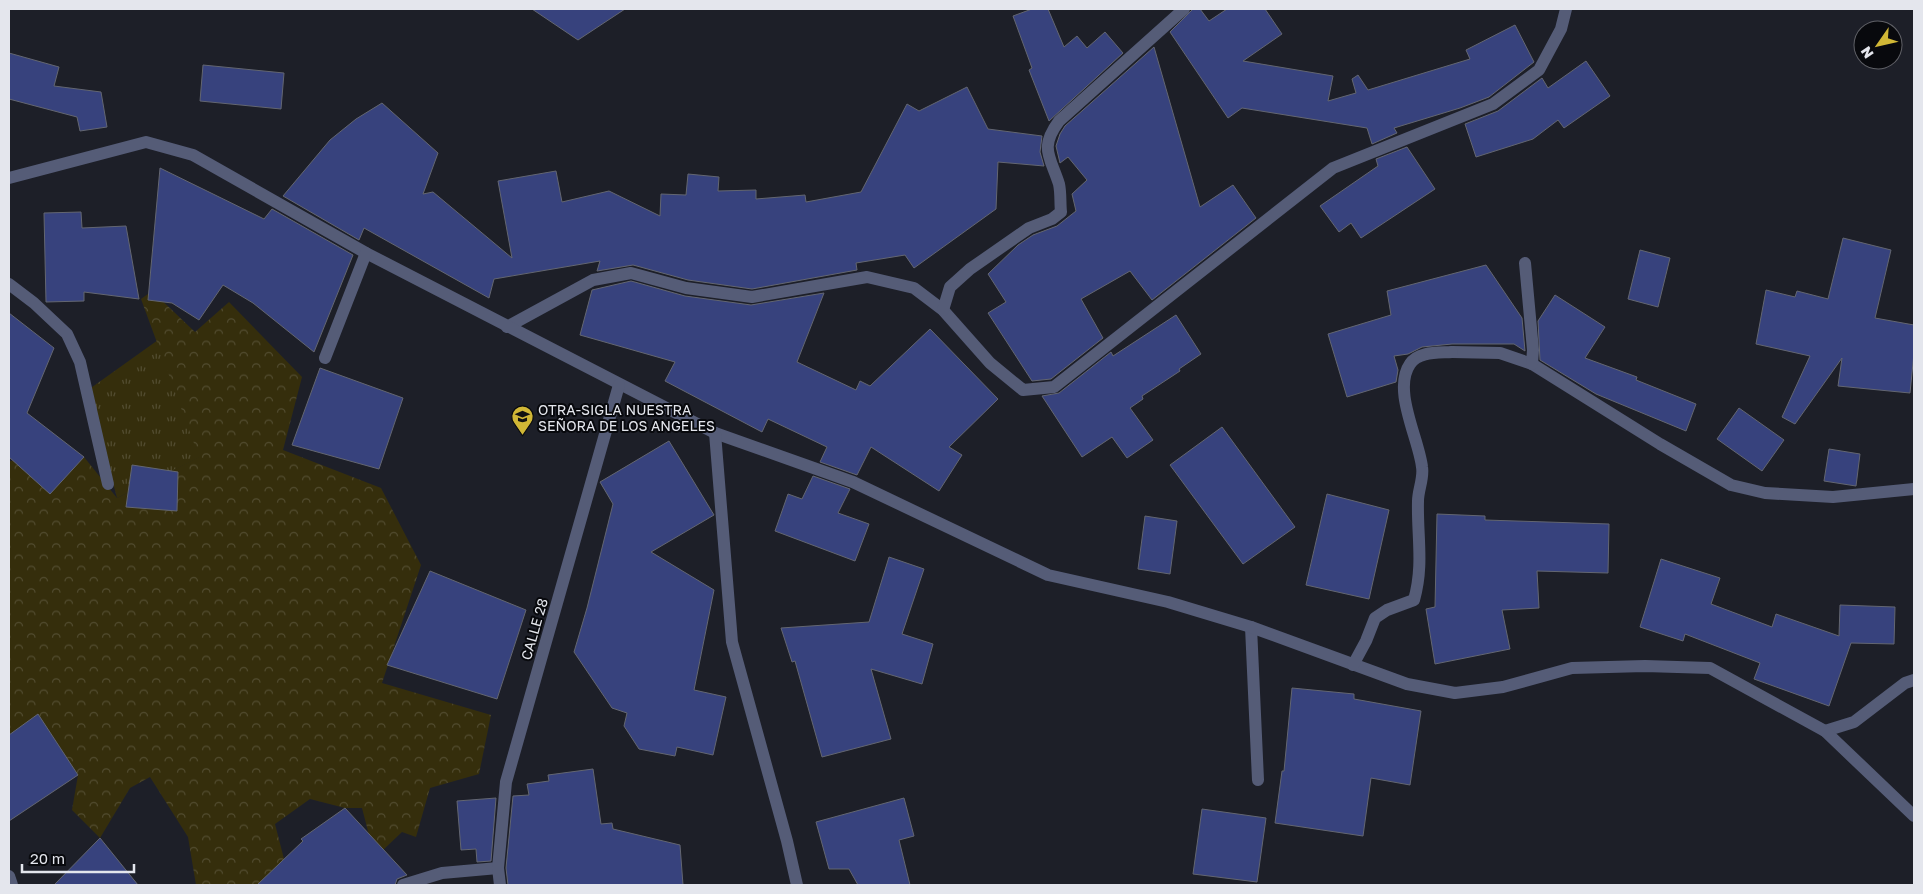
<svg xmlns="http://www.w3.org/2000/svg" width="1923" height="894" viewBox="0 0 1923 894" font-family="'Golos Text',sans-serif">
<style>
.grass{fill:url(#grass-tufts)}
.forest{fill:url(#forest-crowns)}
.building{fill:#37427d;stroke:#636671}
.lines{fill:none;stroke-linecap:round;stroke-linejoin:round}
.lane{stroke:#555c77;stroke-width:12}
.street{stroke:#555c77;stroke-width:12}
.labels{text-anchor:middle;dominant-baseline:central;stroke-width:4;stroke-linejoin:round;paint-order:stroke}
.poi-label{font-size:14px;fill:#e4e6ed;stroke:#08090d;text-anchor:start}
.street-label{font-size:14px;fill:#e4e6ed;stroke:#08090d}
</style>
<defs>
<pattern id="grass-tufts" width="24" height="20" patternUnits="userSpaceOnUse" patternTransform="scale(1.25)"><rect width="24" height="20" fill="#352e0c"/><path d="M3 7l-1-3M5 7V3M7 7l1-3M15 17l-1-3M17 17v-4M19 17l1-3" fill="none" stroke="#524c30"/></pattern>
<pattern id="forest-crowns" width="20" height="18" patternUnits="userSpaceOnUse" patternTransform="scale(1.25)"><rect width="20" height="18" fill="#352e0c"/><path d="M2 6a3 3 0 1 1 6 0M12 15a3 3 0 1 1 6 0" fill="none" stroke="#524c30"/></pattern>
</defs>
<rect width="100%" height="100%" fill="#1d1f28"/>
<path class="grass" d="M 158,340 L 199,408 L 200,457 L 117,498 L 88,390 Z"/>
<path class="forest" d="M 152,291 L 195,332 L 229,302 L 302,377 L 283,450 L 381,488 L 421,565 L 382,683 L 491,715 L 479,774 L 430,788 L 416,837 L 402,832 L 383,850 L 369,835 L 362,808 L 345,808 L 310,799 L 275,824 L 284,859 L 257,885 L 196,885 L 188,837 L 150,777 L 130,788 L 100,838 L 72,810 L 78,775 L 39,715 L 9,734 L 9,461 L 13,461 L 50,494 L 84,457 L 117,498 L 199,457 L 141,299 Z"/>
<g class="building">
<path d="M 532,9 L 625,9 L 578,40 Z"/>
<path d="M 1032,9 L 1048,9 L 1064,47 L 1077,36 L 1087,48 L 1105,32 L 1123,53 L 1049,121 L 1029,70 L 1032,68 L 1013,16 Z"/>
<path d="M 1193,9 L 1200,9 L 1209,21 L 1227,9 L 1265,9 L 1282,34 L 1243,61 L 1333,76 L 1328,101 L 1356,93 L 1352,79 L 1358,75 L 1368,90 L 1470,59 L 1466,50 L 1515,25 L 1534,62 L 1489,97 L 1460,108 L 1394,128 L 1397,133 L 1372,144 L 1367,128 L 1242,108 L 1228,118 L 1170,32 Z"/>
<path d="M 1154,47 L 1200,207 L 1233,185 L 1256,218 L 1152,300 L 1130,271 L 1081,299 L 1103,338 L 1051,379 L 1032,381 L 988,313 L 1006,302 L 988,274 L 1018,245 L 1033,235 L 1057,226 L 1076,211 L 1072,194 L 1087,180 L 1068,157 L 1060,163 L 1056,146 L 1060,134 L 1065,126 Z"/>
<path d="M 9,53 L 59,67 L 54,86 L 101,92 L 107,127 L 80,131 L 77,117 L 9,99 Z"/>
<path d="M 1586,61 L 1610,96 L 1564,128 L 1558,120 L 1533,139 L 1476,157 L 1465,124 L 1498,111 L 1542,78 L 1548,88 Z"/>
<path d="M 203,65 L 284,73 L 281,109 L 200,101 Z"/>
<path d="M 967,87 L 988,129 L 1042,136 L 1040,152 L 1044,166 L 998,162 L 996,209 L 914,268 L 905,255 L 856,263 L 857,270 L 752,289 L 688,280 L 633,265 L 597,271 L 600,261 L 494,279 L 489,298 L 364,228 L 359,240 L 283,196 L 330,140 L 356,119 L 382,103 L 438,153 L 423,194 L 433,192 L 512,258 L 498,181 L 556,171 L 562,202 L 609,191 L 660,216 L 661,194 L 686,195 L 688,174 L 719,177 L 718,191 L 756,190 L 756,199 L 805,195 L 806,202 L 861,192 L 907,104 L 919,111 Z"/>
<path d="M 1407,147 L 1435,189 L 1361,238 L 1351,223 L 1339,232 L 1320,206 L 1378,166 L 1376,159 Z"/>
<path d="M 160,168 L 264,219 L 272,209 L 353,255 L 314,352 L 253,303 L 223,285 L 199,320 L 172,303 L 148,300 Z"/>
<path d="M 81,212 L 82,228 L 126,226 L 139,299 L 84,292 L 84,301 L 46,302 L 44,213 Z"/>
<path d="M 1843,238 L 1891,250 L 1875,318 L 1914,325 L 1914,353 L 1910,393 L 1838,386 L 1842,358 L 1795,424 L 1782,417 L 1810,356 L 1756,344 L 1766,290 L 1795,297 L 1797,291 L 1828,299 Z"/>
<path d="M 1640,250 L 1670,258 L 1658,307 L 1628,299 Z"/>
<path d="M 1486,265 L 1522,318 L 1525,351 L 1514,344 L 1452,344 L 1422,347 L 1408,354 L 1394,356 L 1398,370 L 1396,382 L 1347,397 L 1328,334 L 1391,315 L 1387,291 Z"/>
<path d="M 631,281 L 685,296 L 751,305 L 824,293 L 797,362 L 856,390 L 860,381 L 870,386 L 930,329 L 998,399 L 949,447 L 962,455 L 939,491 L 871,447 L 857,475 L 820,462 L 827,447 L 768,419 L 762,432 L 665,381 L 675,362 L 580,335 L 592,290 Z"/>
<path d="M 1555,295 L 1605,327 L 1585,358 L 1637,377 L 1636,380 L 1696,404 L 1686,431 L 1596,394 L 1540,360 L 1538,321 Z"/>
<path d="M 9,313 L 54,348 L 27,413 L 84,457 L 50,494 L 9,457 Z"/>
<path d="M 1176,315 L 1201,354 L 1179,369 L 1180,371 L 1142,396 L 1143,399 L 1130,408 L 1153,440 L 1127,458 L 1112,437 L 1082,457 L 1042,396 L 1059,393 L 1111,352 L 1113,356 Z"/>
<path d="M 320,368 L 403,398 L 379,469 L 292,445 Z"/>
<path d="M 1739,408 L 1784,440 L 1762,471 L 1717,439 Z"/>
<path d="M 1222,427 L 1295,527 L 1243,564 L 1170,465 Z"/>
<path d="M 669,441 L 714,515 L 651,552 L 714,590 L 694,690 L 726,697 L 713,755 L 677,747 L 675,756 L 639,749 L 624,726 L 627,713 L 612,708 L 574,652 L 587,608 L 613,504 L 600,482 Z"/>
<path d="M 1829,449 L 1860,454 L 1856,486 L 1824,481 Z"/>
<path d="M 132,465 L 178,472 L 177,511 L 126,507 Z"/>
<path d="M 813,476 L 850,489 L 838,513 L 869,524 L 855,561 L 775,531 L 788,494 L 802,499 Z"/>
<path d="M 1327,494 L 1389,510 L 1369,599 L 1306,585 Z"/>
<path d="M 1437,514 L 1485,516 L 1485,520 L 1609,524 L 1608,573 L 1537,571 L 1539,608 L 1502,610 L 1510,649 L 1435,664 L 1426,609 L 1435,607 Z"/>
<path d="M 1145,516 L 1177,521 L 1170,574 L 1138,569 Z"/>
<path d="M 889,557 L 924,569 L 902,634 L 933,644 L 922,684 L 871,669 L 891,739 L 822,757 L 795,661 L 792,662 L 781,628 L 869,622 Z"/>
<path d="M 1661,559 L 1720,578 L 1711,604 L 1772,627 L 1776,614 L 1839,636 L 1840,605 L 1895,607 L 1894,644 L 1851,643 L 1829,706 L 1754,679 L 1760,663 L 1685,634 L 1683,641 L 1640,627 Z"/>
<path d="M 430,571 L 526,610 L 497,699 L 387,665 Z"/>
<path d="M 1292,688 L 1354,694 L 1354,699 L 1421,711 L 1410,785 L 1371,778 L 1363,836 L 1275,823 L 1282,771 L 1284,771 Z"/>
<path d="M 38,714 L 78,775 L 9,821 L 9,735 Z"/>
<path d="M 593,769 L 601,824 L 612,823 L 613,829 L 680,845 L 683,885 L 508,885 L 506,868 L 513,796 L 529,795 L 527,784 L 549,781 L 548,775 Z"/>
<path d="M 496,798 L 491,861 L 477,862 L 476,849 L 461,850 L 457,801 Z"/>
<path d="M 904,798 L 914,836 L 899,840 L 910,885 L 858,885 L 849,869 L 829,869 L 816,822 Z"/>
<path d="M 345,808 L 407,875 L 397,879 L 395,885 L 257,885 L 303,841 L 301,839 Z"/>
<path d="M 1202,809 L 1266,818 L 1257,882 L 1193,874 Z"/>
<path d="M 100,838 L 138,885 L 54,885 Z"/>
</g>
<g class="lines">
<g class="lane">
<path d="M 507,327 L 593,280 L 631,273 L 686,288 L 752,297 L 867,277 L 914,288 L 943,310 L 990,363 L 1023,390 L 1054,387 L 1333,168 L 1493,104 L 1539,70 L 1561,29 L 1566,9"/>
<path d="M 1452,352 L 1500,353 L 1532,364 L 1660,444 L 1731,485 L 1765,493 L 1833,497 L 1914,489"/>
<path d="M 1251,627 L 1258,780"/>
<path d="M 1825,731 L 1854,722 L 1905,683 L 1914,680"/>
</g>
<g class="street">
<path d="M 9,178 L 146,142 L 193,155 L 366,253 L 715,433 L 853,482 L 1048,575 L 1168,602 L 1251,627 L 1407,684 L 1455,693 L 1503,687 L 1572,668 L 1645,666 L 1710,668 L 1825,731 L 1914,816"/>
<path d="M 1525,263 L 1533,350 L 1532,364"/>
<path d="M 9,284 L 34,303 L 67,334 L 80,362 L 108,484"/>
<path d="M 943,310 L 950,287 L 970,269 L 1029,228 L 1052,219 L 1061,212 C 1060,203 1061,193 1059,184 C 1050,156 1039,148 1059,121 L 1184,9"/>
<path d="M 325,358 L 366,253"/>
<path d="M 715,433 L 732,642 L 787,841 L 797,885"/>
<path d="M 1353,665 L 1366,641 L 1375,618 L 1387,610 L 1414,600 C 1424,565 1417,536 1418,501 C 1418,490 1424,478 1422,467 C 1419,439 1392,390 1410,364 C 1418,351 1439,353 1452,352"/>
<path d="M 9,876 L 12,885"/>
<path d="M 403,885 L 442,873 L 498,868"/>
<path d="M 500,885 L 498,868 L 506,782 L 619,385"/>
</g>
</g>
<defs>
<symbol id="school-pin" viewBox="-11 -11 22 30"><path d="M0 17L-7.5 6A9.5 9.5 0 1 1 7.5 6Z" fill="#d1b736" stroke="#08090d"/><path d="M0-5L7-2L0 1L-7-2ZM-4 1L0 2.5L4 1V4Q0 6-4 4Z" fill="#111"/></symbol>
</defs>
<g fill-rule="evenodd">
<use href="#school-pin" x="510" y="404" width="25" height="34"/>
</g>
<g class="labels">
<g class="poi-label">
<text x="538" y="409">OTRA-SIGLA NUESTRA<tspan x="538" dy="16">SEÑORA DE LOS ANGELES</tspan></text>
</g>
<g class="street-label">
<text transform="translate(534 629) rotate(-74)">CALLE 28</text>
</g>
</g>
<rect width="1923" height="894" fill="none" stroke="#e4e6ed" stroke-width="20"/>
<g transform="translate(1878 45) rotate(236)"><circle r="24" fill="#08090d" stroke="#606167"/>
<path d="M0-4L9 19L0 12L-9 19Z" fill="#d1b736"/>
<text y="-8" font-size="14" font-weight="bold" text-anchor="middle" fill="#e4e6ed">N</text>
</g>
<path d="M22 864v8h112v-8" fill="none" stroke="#e4e6ed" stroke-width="2.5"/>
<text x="30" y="864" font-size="15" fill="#e4e6ed" stroke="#08090d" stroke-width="4" paint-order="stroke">20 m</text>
</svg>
